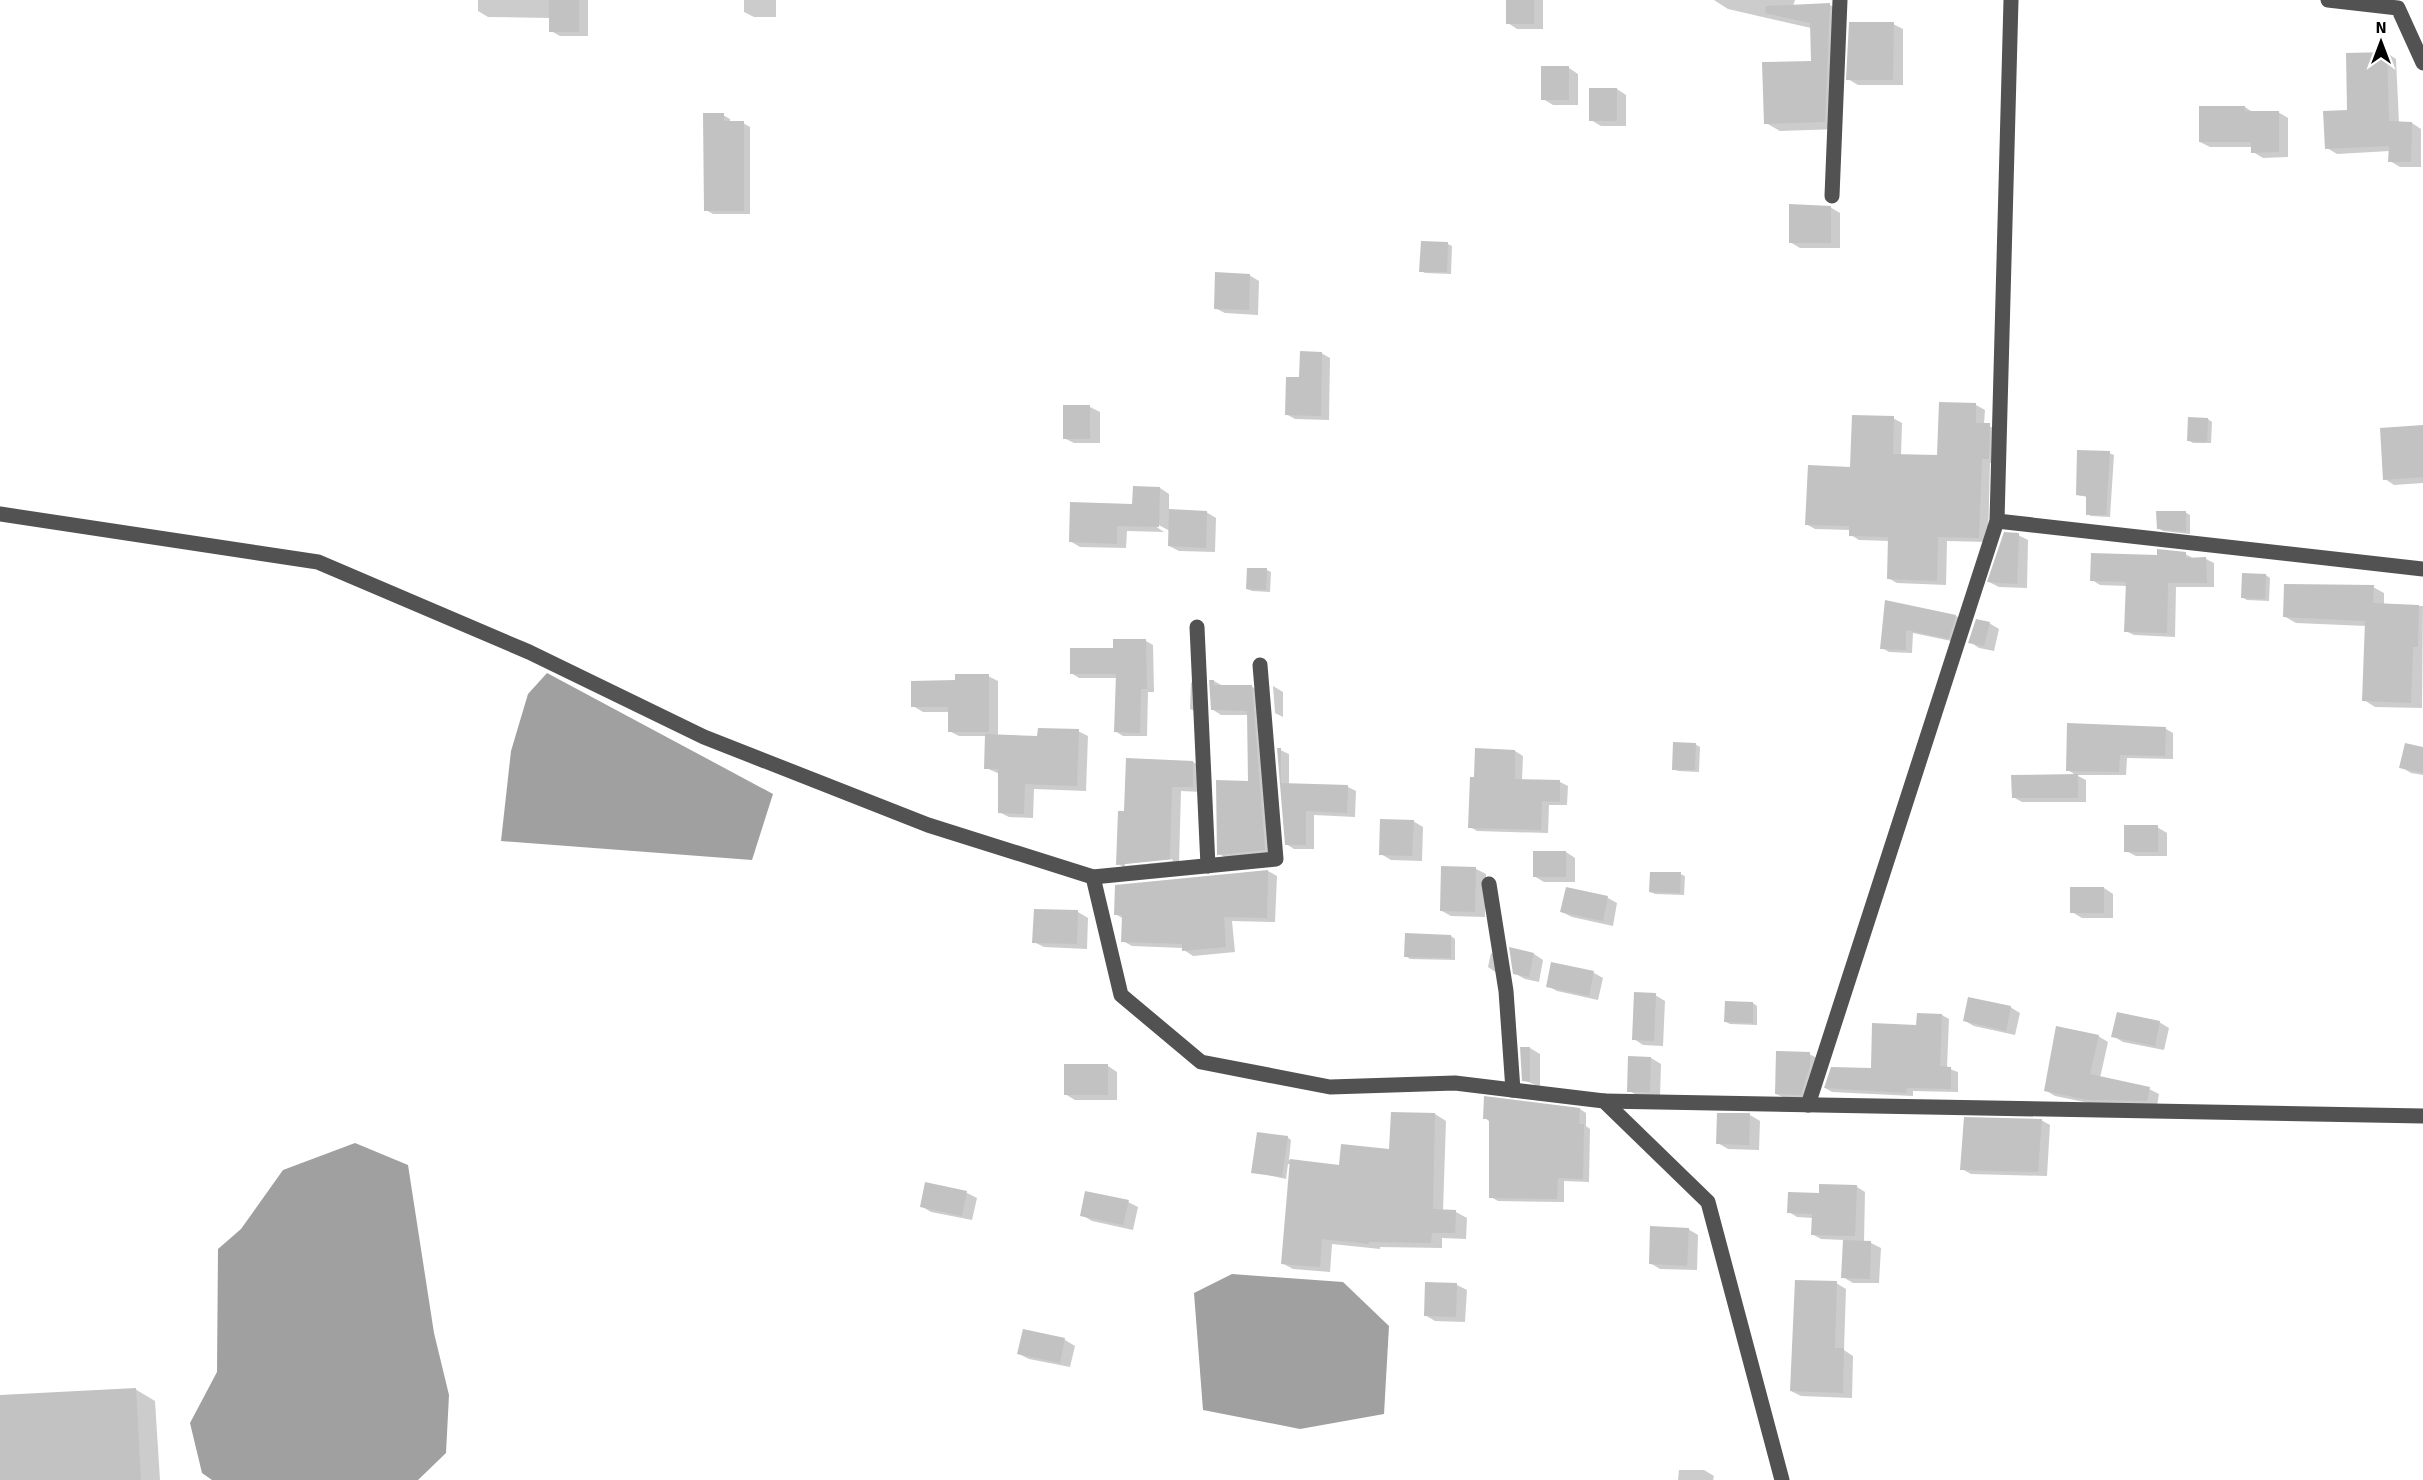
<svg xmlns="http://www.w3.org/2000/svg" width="2423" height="1480" viewBox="0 0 2423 1480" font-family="Signika,sans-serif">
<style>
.water{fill:#a0a0a0}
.shadow{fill:#0003;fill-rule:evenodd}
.building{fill:#c2c2c2}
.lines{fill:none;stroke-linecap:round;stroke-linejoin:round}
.minor{stroke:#525252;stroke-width:15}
</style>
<rect width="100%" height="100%" fill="#fff"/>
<g class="water">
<path d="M 547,673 L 773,794 L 752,860 L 501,841 L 511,751 L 528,694 Z"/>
<path d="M 355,1143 L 408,1165 L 434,1333 L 449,1395 L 446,1453 L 418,1480 L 212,1480 L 202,1473 L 190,1423 L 217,1372 L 218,1249 L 241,1229 L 283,1170 Z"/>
<path d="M 1232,1274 L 1343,1282 L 1389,1326 L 1384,1414 L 1300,1429 L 1203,1410 L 1194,1293 Z"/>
</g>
<g class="shadow">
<path d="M 478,0 L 588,0 L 588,36 L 560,36 L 551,31 L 551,18 L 488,17 L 478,11 Z"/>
<path d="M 744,0 L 776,0 L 776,17 L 754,17 L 744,12 Z"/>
<path d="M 1508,0 L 1543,0 L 1543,29 L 1517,29 L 1508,23 Z"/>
<path d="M 1714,0 L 1795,0 L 1793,6 L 1830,5 L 1844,13 L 1839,129 L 1780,131 L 1766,123 L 1813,62 L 1811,28 L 1728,9 Z"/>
<path d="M 1893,24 L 1903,29 L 1903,85 L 1858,85 L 1848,79 Z"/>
<path d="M 2387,53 L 2396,59 L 2399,123 L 2412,123 L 2421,129 L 2421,167 L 2400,167 L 2390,161 L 2390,151 L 2337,154 L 2327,148 Z"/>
<path d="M 1569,68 L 1578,74 L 1578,105 L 1553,105 L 1543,99 Z"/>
<path d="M 1617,89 L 1626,95 L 1626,126 L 1601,126 L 1591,120 Z"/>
<path d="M 2200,107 L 2245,107 L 2254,113 L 2278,112 L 2288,118 L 2288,157 L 2263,158 L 2253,152 L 2253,147 L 2210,147 L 2200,142 Z"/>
<path d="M 723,115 L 730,119 L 730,122 L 743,123 L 750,127 L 750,214 L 713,214 L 706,210 Z"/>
<path d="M 1830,207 L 1840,213 L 1840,248 L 1800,248 L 1790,242 Z"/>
<path d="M 1448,244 L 1452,246 L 1451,274 L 1425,273 L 1421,271 Z"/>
<path d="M 1249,275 L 1259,281 L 1258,315 L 1225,313 L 1215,308 Z"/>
<path d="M 1321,353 L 1330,358 L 1329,420 L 1295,419 L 1286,414 L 1301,378 Z"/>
<path d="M 1976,405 L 1985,410 L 1984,424 L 1998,430 L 1997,463 L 1990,463 L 1988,542 L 1947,541 L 1946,585 L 1897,583 L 1888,578 L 1890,541 L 1859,540 L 1851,535 L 1851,530 L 1815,529 L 1806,524 L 1893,418 L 1902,423 L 1901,456 L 1939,457 Z"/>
<path d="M 1064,407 L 1090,407 L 1100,412 L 1100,443 L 1074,443 L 1064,438 Z"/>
<path d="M 2208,419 L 2212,422 L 2211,443 L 2193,443 L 2188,440 Z"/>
<path d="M 2423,427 L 2423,483 L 2394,485 L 2385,479 Z"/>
<path d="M 2109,453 L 2114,455 L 2110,517 L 2091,516 L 2087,514 L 2088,497 L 2077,495 Z"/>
<path d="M 1160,488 L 1169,494 L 1169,511 L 1206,512 L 1216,518 L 1215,552 L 1179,551 L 1169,546 L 1170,531 L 1153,522 L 1152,524 L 1164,532 L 1127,531 L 1126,548 L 1080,547 L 1070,541 L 1134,506 Z"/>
<path d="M 2185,512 L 2190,515 L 2190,534 L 2163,531 L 2158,528 Z"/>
<path d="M 2018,535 L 2028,540 L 2027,588 L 1999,587 L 1989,582 Z"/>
<path d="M 2185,554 L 2193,558 L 2206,559 L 2214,563 L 2214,587 L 2176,587 L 2175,637 L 2134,635 L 2126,631 L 2127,586 L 2100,585 L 2092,580 L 2159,557 Z"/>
<path d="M 1267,570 L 1271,572 L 1270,592 L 1252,591 L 1247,589 Z"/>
<path d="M 2266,575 L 2270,578 L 2269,601 L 2247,600 L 2242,597 Z"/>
<path d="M 2373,587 L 2384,593 L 2384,605 L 2423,606 L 2422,708 L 2375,707 L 2364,700 L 2366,626 L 2296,623 L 2284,616 Z"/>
<path d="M 1886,601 L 1956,616 L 1963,620 L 1956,642 L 1913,633 L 1912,653 L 1889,652 L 1882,648 Z"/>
<path d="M 1989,623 L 1999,629 L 1994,651 L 1979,648 L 1970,642 Z"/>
<path d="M 1146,641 L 1153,645 L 1154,692 L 1148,692 L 1147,736 L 1123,736 L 1115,731 L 1117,678 L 1079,678 L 1071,673 L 1114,649 Z"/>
<path d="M 988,676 L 998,681 L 998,736 L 1039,738 L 1078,731 L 1088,736 L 1086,791 L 1034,789 L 1033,818 L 1009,817 L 999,812 L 1000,774 L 986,768 L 986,736 L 959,736 L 949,731 L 949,712 L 923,712 L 913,706 L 957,682 Z"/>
<path d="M 1214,681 L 1223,686 L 1251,686 L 1260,692 L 1274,855 L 1228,859 L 1219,854 L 1249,782 L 1248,715 L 1221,715 L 1212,709 Z"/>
<path d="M 1191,682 L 1194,684 L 1195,711 L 1190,709 Z"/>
<path d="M 1273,686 L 1283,692 L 1283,717 L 1275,713 Z"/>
<path d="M 2166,729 L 2173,733 L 2173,759 L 2127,758 L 2126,775 L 2076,775 L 2086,780 L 2086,802 L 2022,802 L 2013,797 L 2077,776 L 2068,770 Z"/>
<path d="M 1695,744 L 1700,747 L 1699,772 L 1678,771 L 1673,769 Z"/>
<path d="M 2423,748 L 2423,775 L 2411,773 L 2401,767 Z"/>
<path d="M 1278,749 L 1289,754 L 1289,785 L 1348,787 L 1356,791 L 1355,817 L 1314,815 L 1314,849 L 1294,849 L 1286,844 Z"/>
<path d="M 1515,751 L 1523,756 L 1522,780 L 1560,782 L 1568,786 L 1567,805 L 1549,805 L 1548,833 L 1477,831 L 1470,827 Z"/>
<path d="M 1193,762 L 1202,767 L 1202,792 L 1181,791 L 1179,863 L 1127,869 L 1118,864 L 1126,813 ZM 1172,858 L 1173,861 L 1125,866 L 1125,863 Z"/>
<path d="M 1413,821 L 1423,827 L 1422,861 L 1391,860 L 1381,854 Z"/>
<path d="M 2157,827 L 2167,833 L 2167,856 L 2136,856 L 2126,851 Z"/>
<path d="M 1566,852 L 1575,858 L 1575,882 L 1544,882 L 1534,876 Z"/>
<path d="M 1443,867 L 1476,869 L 1486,874 L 1485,917 L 1451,916 L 1442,911 Z"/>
<path d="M 1268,871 L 1277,876 L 1275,922 L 1232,921 L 1235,952 L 1193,956 L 1184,950 L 1183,948 L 1132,946 L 1123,941 L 1124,919 L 1115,914 Z"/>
<path d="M 1680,874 L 1685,876 L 1684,895 L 1655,894 L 1650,892 Z"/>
<path d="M 2104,888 L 2113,894 L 2113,918 L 2082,918 L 2072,912 Z"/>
<path d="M 1567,889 L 1608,898 L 1617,903 L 1613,926 L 1572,917 L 1562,912 Z"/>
<path d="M 1078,912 L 1088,918 L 1087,949 L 1044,947 L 1034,942 Z"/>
<path d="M 1407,935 L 1451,936 L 1455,939 L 1455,960 L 1410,959 L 1406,956 Z"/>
<path d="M 1491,953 L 1499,958 L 1497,973 L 1488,967 Z"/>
<path d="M 1534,954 L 1543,960 L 1539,982 L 1525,979 L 1514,973 Z"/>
<path d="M 1594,973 L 1603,978 L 1598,1000 L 1557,991 L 1548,986 Z"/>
<path d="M 1655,995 L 1665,1001 L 1663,1046 L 1643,1045 L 1634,1039 Z"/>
<path d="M 1753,1003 L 1757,1006 L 1757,1025 L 1730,1024 L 1726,1022 Z"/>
<path d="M 2010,1007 L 2020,1013 L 2015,1035 L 1974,1026 L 1965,1021 Z"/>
<path d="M 1942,1015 L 1949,1019 L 1947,1068 L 1958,1072 L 1958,1092 L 1913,1091 L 1913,1096 L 1832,1092 L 1825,1088 L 1872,1070 L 1918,1026 Z"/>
<path d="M 2159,1022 L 2169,1028 L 2164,1050 L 2123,1042 L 2113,1036 Z"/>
<path d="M 2098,1036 L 2108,1042 L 2100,1078 L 2149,1089 L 2159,1094 L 2157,1106 L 2099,1105 L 2055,1096 L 2045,1090 Z"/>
<path d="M 1521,1048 L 1530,1048 L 1540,1054 L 1540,1087 L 1524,1080 Z"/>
<path d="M 1809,1054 L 1817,1058 L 1809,1099 L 1785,1098 L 1776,1094 Z"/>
<path d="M 1630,1058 L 1651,1058 L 1661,1064 L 1660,1097 L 1639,1096 L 1629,1091 Z"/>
<path d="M 1108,1066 L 1117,1072 L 1117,1100 L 1075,1100 L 1065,1094 Z"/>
<path d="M 1580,1109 L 1586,1113 L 1586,1126 L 1590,1129 L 1589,1182 L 1564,1181 L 1564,1202 L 1498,1201 L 1491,1197 L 1490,1122 L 1485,1118 Z"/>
<path d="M 1392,1113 L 1435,1114 L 1446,1121 L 1443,1211 L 1456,1212 L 1467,1218 L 1466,1239 L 1442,1238 L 1442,1248 L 1380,1247 L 1380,1249 L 1332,1244 L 1330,1272 L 1293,1269 L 1282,1263 L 1291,1164 L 1288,1164 L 1286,1179 L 1253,1172 L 1287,1137 L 1291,1140 L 1289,1160 L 1340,1167 L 1391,1150 Z"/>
<path d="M 1750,1115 L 1760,1121 L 1759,1150 L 1728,1149 L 1718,1143 Z"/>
<path d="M 2041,1120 L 2050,1125 L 2047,1176 L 1971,1174 L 1962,1169 Z"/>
<path d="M 926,1184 L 967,1193 L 977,1198 L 972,1220 L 931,1212 L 921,1206 Z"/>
<path d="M 1857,1187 L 1865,1192 L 1864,1242 L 1871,1243 L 1881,1248 L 1879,1283 L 1853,1283 L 1843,1277 L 1844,1240 L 1821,1239 L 1812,1234 L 1813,1218 L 1797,1217 L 1789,1212 L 1820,1194 Z"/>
<path d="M 1128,1202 L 1138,1207 L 1133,1230 L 1092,1221 L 1082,1215 Z"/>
<path d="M 1688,1229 L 1698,1235 L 1697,1270 L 1660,1269 L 1650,1263 Z"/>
<path d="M 1836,1283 L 1846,1289 L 1844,1350 L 1853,1356 L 1852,1398 L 1801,1396 L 1791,1391 Z"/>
<path d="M 1457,1285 L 1467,1290 L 1465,1322 L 1435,1321 L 1425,1315 Z"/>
<path d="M 1024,1331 L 1065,1340 L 1075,1346 L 1070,1367 L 1029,1359 L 1019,1354 Z"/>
<path d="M 135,1389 L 155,1401 L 160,1480 L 0,1480 L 0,1397 Z"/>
<path d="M 1679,1470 L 1704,1470 L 1714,1476 L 1713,1480 L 1678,1480 Z"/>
</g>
<g class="building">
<rect x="549" y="0" width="30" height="32"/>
<rect x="1506" y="0" width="28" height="24"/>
<path d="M 1830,3 L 1825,122 L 1764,124 L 1762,62 L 1811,61 L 1810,23 L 1765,13 L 1766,6 Z"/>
<path d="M 1849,22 L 1894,22 L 1893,80 L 1846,80 Z"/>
<path d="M 2387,52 L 2389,121 L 2412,122 L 2411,162 L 2388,162 L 2389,146 L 2325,149 L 2323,111 L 2347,110 L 2346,53 Z"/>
<rect x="1541" y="66" width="28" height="34"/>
<rect x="1589" y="88" width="28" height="33"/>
<path d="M 2199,106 L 2245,106 L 2245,111 L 2279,111 L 2279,152 L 2251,153 L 2251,142 L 2199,142 Z"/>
<path d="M 703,113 L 724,113 L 724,121 L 744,121 L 744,211 L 704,211 Z"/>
<path d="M 1789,204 L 1831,206 L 1831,243 L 1789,243 Z"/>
<path d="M 1421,241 L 1448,242 L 1447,272 L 1419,272 Z"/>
<path d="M 1215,272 L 1250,274 L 1249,310 L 1214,309 Z"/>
<path d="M 1300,351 L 1322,352 L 1321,416 L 1285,415 L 1286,377 L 1299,377 Z"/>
<path d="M 1939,402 L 1976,403 L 1976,423 L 1990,423 L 1989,459 L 1982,459 L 1979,538 L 1938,537 L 1937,581 L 1887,579 L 1888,537 L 1849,536 L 1849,526 L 1805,525 L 1808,465 L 1850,467 L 1852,415 L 1894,416 L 1893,454 L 1937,455 Z"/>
<rect x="1063" y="405" width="27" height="34"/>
<path d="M 2188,417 L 2208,418 L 2207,442 L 2187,441 Z"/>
<path d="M 2423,425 L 2423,477 L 2383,480 L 2380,428 Z"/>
<path d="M 2077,450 L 2110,451 L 2106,515 L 2086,515 L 2086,496 L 2076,495 Z"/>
<path d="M 1133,486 L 1160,487 L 1159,527 L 1117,526 L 1117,544 L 1069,542 L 1070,502 L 1132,504 Z"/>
<path d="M 1169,509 L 1207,511 L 1206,548 L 1168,546 Z"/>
<path d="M 2156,511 L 2186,511 L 2186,532 L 2157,529 Z"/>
<path d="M 2004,532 L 2019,533 L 2017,584 L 1987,582 Z"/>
<path d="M 2157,549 L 2186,552 L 2186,558 L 2206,557 L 2207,583 L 2168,583 L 2167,633 L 2124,632 L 2126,582 L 2090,581 L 2091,553 L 2157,555 Z"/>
<path d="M 1247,568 L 1267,568 L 1266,590 L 1246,589 Z"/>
<path d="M 2242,573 L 2266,574 L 2265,599 L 2241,598 Z"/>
<path d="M 2284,584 L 2374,585 L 2373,603 L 2419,605 L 2418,647 L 2413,647 L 2411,703 L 2362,701 L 2365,621 L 2283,617 Z"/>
<path d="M 1885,600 L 1956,615 L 1949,639 L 1906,630 L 1906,650 L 1880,649 Z"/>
<path d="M 1976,619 L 1990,622 L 1984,646 L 1968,643 Z"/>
<path d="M 1113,639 L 1146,639 L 1147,689 L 1141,689 L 1140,733 L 1114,732 L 1116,674 L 1070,674 L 1070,648 L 1113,648 Z"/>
<path d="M 955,674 L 989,674 L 989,732 L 948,732 L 948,707 L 911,707 L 911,681 L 955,680 Z"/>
<path d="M 1209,680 L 1214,680 L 1214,685 L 1252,685 L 1265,850 L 1217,855 L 1216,780 L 1248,781 L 1247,711 L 1211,710 Z"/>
<path d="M 2067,723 L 2166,727 L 2165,756 L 2120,755 L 2119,772 L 2066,771 Z"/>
<path d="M 1038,728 L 1079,729 L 1077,786 L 1025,784 L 1024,814 L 998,813 L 998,769 L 984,769 L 985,734 L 1037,736 Z"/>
<path d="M 1673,742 L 1696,743 L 1695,770 L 1672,770 Z"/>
<path d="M 2405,743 L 2423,747 L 2423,773 L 2399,768 Z"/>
<path d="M 1277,748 L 1281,748 L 1281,783 L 1348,785 L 1347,813 L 1306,811 L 1306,845 L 1285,845 Z"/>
<path d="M 1475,748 L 1515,750 L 1515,779 L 1560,780 L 1560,802 L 1542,801 L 1541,830 L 1468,828 L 1470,777 L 1474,777 Z"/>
<path d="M 1126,758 L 1193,761 L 1193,787 L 1172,787 L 1170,858 L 1175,859 L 1116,865 L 1118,811 L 1124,811 Z"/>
<path d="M 2078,774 L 2078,798 L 2012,798 L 2011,775 Z"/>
<path d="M 1380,819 L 1414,820 L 1412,856 L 1379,855 Z"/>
<rect x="2124" y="825" width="34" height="27"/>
<rect x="1533" y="851" width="33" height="26"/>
<path d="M 1441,866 L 1476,867 L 1475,912 L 1440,911 Z"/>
<path d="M 1268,870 L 1267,918 L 1224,917 L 1226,947 L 1182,951 L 1182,944 L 1121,942 L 1122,915 L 1114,915 L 1115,885 Z"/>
<path d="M 1650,872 L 1681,872 L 1680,893 L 1649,892 Z"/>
<path d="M 1566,887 L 1608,896 L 1603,921 L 1560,912 Z"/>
<rect x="2070" y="887" width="34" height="26"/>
<path d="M 1034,909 L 1078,910 L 1077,944 L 1032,943 Z"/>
<path d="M 1405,933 L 1451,935 L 1451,958 L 1404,957 Z"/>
<path d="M 1509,947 L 1534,953 L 1529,977 L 1513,974 Z"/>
<path d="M 1551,962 L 1594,971 L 1589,996 L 1546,987 Z"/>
<path d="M 1634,992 L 1656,993 L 1654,1041 L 1632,1040 Z"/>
<path d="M 1968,997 L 2011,1006 L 2006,1031 L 1963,1021 Z"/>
<path d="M 1725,1001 L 1753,1002 L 1753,1023 L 1724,1022 Z"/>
<path d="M 2117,1012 L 2160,1021 L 2155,1046 L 2111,1037 Z"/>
<path d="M 1917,1013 L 1942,1014 L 1940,1066 L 1951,1067 L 1951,1089 L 1907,1088 L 1906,1093 L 1824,1088 L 1831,1067 L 1871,1068 L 1872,1023 L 1916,1025 Z"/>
<path d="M 2056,1026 L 2099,1035 L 2090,1074 L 2150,1087 L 2147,1101 L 2088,1100 L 2044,1091 Z"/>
<path d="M 1520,1047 L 1530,1047 L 1530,1082 L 1522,1081 Z"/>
<path d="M 1776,1051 L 1810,1052 L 1810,1066 L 1801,1095 L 1775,1094 Z"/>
<path d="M 1628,1056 L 1651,1057 L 1650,1092 L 1627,1092 Z"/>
<rect x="1064" y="1064" width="44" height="31"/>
<path d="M 1484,1096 L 1580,1108 L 1579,1124 L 1584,1124 L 1583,1179 L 1558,1178 L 1557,1199 L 1489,1198 L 1489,1119 L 1483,1119 Z"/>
<path d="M 1391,1112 L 1435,1113 L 1433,1209 L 1456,1210 L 1455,1233 L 1432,1233 L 1431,1243 L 1369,1242 L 1369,1244 L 1322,1239 L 1320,1267 L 1281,1264 L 1290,1159 L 1339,1165 L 1341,1144 L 1389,1149 Z"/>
<path d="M 1717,1113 L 1750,1113 L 1749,1145 L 1716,1144 Z"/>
<path d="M 1964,1117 L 2042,1119 L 2038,1172 L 1960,1170 Z"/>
<path d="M 1257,1132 L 1288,1136 L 1282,1177 L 1251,1173 Z"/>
<path d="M 925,1182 L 967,1191 L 962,1216 L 920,1207 Z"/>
<path d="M 1819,1184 L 1857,1185 L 1855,1236 L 1811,1235 L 1812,1214 L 1787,1213 L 1788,1192 L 1819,1193 Z"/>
<path d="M 1085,1191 L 1129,1200 L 1123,1225 L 1080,1216 Z"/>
<path d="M 1650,1226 L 1689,1228 L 1687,1266 L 1649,1264 Z"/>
<path d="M 1843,1240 L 1871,1241 L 1870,1279 L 1841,1278 Z"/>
<path d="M 1795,1280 L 1837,1281 L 1835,1348 L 1844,1348 L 1843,1393 L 1790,1391 Z"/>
<path d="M 1425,1282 L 1457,1283 L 1456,1317 L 1424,1316 Z"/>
<path d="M 1023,1329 L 1065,1338 L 1060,1363 L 1017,1354 Z"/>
<path d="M 136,1388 L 141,1480 L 0,1480 L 0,1395 Z"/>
</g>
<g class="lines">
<g class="minor">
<path d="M 2328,0 L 2398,8 L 2423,63"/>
<path d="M 1832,196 L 1840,0"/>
<path d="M 0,514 L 318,562 L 529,652 L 704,737 L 928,825 L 1093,877 L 1121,995 L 1201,1062 L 1330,1087 L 1455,1083 L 1604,1101 L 1708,1202 L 1782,1480"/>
<path d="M 1997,521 L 2423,569"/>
<path d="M 1197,627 L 1208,866"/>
<path d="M 1093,877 L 1276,859 L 1260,665"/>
<path d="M 1489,884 L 1506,991 L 1513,1090"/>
<path d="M 1604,1101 L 2423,1116"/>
<path d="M 1808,1105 L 1997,521 L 2011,0"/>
</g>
</g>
<g transform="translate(2381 42)" stroke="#ffffff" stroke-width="4.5" paint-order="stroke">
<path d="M0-4.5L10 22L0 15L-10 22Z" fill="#000000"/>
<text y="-9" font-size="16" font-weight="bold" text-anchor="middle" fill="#000000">N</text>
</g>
</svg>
